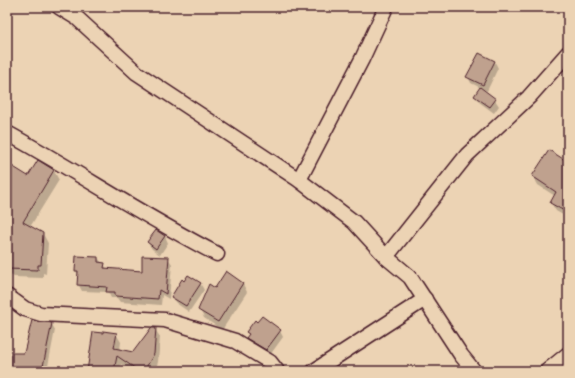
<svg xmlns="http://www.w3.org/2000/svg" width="575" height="378" viewBox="0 0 575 378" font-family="'Gochi Hand',sans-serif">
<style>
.shadow{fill:#0003}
.building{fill:#bfa18e;stroke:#4a1f2b}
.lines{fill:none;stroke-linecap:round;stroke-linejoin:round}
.minor-casing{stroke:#4a1f2b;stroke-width:17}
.minor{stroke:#ecd3b4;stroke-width:14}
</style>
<rect width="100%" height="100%" fill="#ecd3b4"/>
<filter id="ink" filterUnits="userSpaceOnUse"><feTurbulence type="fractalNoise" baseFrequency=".025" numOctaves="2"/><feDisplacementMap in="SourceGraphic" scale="8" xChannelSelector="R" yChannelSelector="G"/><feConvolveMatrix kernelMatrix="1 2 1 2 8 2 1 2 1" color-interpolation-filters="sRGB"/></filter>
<g filter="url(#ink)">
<g class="shadow">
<path d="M 479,54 L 495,62 L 498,68 L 487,91 L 481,88 L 495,100 L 499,106 L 494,113 L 479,102 L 475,96 L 481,88 L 471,83 L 468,77 Z"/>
<path d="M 568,163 L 568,218 L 556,211 L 551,203 L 555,196 L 538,185 L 533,176 Z"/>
<path d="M 7,164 L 28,178 L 54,171 L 59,180 L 30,227 L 43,234 L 48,243 L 46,274 L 43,273 L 43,278 L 14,277 L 7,273 Z"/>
<path d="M 165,236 L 168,243 L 160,255 L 152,249 L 148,243 Z"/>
<path d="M 98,258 L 107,269 L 143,272 L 168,258 L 172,264 L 169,299 L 162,295 L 161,305 L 120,302 L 117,298 L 111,298 L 108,292 L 82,291 L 78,284 L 79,275 L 76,271 Z"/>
<path d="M 226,273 L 243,284 L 247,292 L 222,330 L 204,318 L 200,310 Z"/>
<path d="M 184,282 L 200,283 L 204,290 L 189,312 L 176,303 L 172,297 Z"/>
<path d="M 52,324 L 55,330 L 47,371 L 7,371 Z"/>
<path d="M 155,329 L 160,337 L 158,362 L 155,371 L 132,371 L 121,364 L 120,371 L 88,371 L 116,334 L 121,342 L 120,350 L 134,353 Z"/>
<path d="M 280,331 L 283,337 L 270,355 L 251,344 L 247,338 L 249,336 L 247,332 Z"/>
</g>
<g class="building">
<path d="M 479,53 L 495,61 L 483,85 L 466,77 Z"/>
<path d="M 480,87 L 496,99 L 490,107 L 474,96 Z"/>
<path d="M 549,150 L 568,162 L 568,213 L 550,203 L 556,192 L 532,176 Z"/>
<path d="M 38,160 L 54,170 L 23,222 L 43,233 L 41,265 L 38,265 L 38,270 L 7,269 L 7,163 L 28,176 Z"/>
<path d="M 156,230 L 165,236 L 156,249 L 147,242 Z"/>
<path d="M 76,256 L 98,257 L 98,262 L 105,263 L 104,268 L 142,271 L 142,256 L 169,257 L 166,294 L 159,290 L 158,299 L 115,296 L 115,292 L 106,292 L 107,287 L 77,285 L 78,271 L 75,271 Z"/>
<path d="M 226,271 L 243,283 L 218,322 L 198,310 L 209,284 L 215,288 Z"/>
<path d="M 188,275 L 201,283 L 186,306 L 171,297 L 182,279 L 184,281 Z"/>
<path d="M 262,316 L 281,330 L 266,350 L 246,338 L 249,334 L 246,332 L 255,320 L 257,322 Z"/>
<path d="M 32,320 L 52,323 L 42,371 L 7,371 L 10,353 L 24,353 Z"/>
<path d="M 151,328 L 156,328 L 154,354 L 144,371 L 139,371 L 117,356 L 114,371 L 87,371 L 93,332 L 103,333 L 103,331 L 117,333 L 114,348 L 133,352 Z"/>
</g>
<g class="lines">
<defs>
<g id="minor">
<path d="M 59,7 L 77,18 L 137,73 L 299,180 L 354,222 L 386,257 L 410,277 L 461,355 L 474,371"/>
<path d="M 7,133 C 78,172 145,217 217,254"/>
<path d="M 299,180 L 362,59 L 386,7"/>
<path d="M 386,257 L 467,155 L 529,97 L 568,53"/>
<path d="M 7,296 L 25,309 L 41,314 L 165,320 L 235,341 L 270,362 L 277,371"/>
<path d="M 314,371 L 425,299"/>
<path d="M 547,371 L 568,354"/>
</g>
</defs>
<use href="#minor" class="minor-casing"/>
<use href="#minor" class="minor"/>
</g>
</g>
<rect width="575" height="378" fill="none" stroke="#ecd3b4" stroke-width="24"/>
<rect x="12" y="12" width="551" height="354" fill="none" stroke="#4a1f2b" stroke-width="1.5" filter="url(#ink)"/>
</svg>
